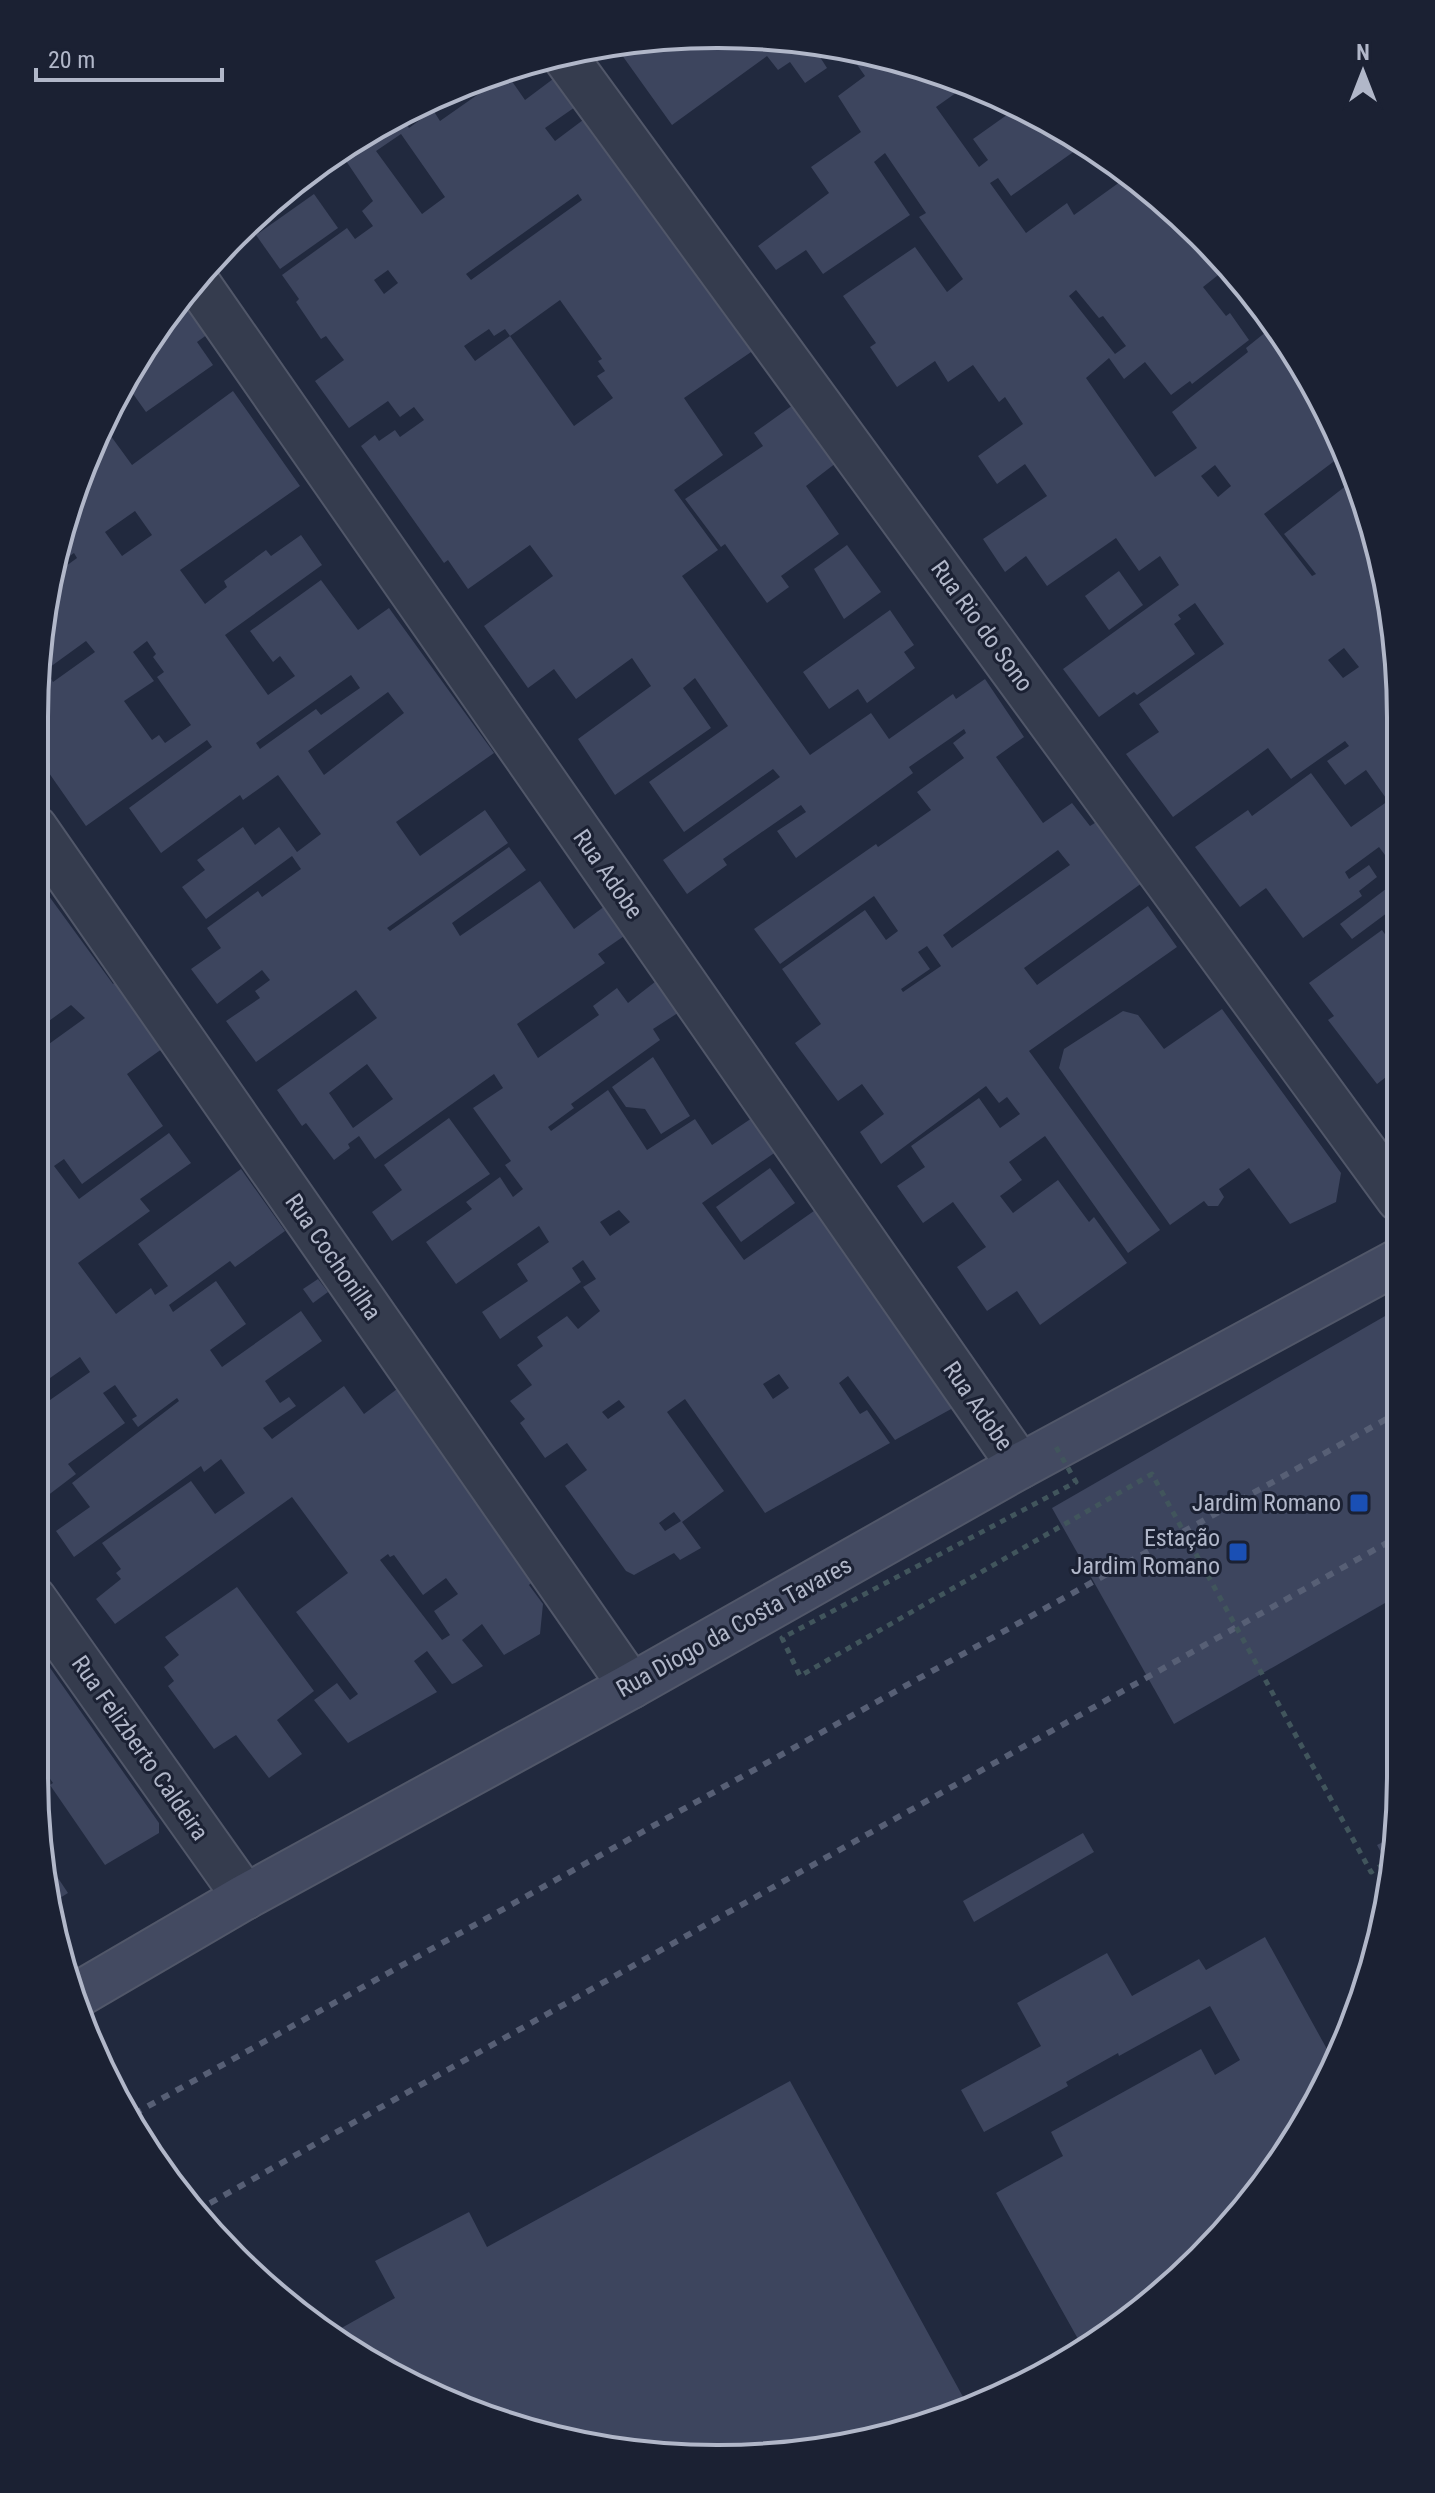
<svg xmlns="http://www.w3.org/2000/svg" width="1435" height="2493" viewBox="0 0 1435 2493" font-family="'Roboto Condensed',sans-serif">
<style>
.building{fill:#3d455e;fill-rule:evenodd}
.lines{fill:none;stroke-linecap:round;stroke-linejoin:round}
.street-casing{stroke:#515769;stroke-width:48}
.secondary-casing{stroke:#515769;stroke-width:48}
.street{stroke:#353c4e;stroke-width:44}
.secondary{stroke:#434a61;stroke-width:44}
.rail{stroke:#575f75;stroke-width:6;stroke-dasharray:8 8;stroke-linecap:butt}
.path-bridge{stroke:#41555c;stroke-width:5;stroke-dasharray:6 6;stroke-linecap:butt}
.transit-dot{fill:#1a4fb4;stroke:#1b2133;stroke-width:3}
.labels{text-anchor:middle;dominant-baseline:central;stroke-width:6;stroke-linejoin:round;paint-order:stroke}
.street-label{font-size:24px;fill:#b1b7c9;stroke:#1b2133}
.poi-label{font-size:24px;fill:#b1b7c9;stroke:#1b2133;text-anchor:end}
.rim{fill:none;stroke:#b1b7c9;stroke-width:4}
</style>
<rect width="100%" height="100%" fill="#21293e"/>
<g class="building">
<path d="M 717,34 L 811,43 L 827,68 L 805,83 L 790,62 L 778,70 L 767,56 L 672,125 L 614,44 Z"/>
<path d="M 844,46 L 970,83 L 936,107 L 979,167 L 988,160 L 973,139 L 1018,107 L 1086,143 L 1011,196 L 998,178 L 990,183 L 1026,233 L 1067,203 L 1074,215 L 1124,179 L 1115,169 L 1118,166 L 1201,235 L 1227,268 L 1203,287 L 1226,316 L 1230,313 L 1249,340 L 1192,384 L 1190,381 L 1171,395 L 1145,362 L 1124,379 L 1109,358 L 1086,378 L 1155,477 L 1197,448 L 1172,412 L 1248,352 L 1246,348 L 1272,327 L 1309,375 L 1347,458 L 1340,463 L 1337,459 L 1264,514 L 1312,576 L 1316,574 L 1284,534 L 1356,478 L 1365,498 L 1399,672 L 1399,868 L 1394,861 L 1391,863 L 1379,847 L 1345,872 L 1349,879 L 1369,865 L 1377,877 L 1359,891 L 1362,896 L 1303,938 L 1266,888 L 1240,907 L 1195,847 L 1248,810 L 1252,816 L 1311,773 L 1351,827 L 1388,801 L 1366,770 L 1345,785 L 1327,761 L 1349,746 L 1345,741 L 1291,779 L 1268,748 L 1173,817 L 1126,754 L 1159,732 L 1139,704 L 1224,644 L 1195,603 L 1178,615 L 1181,619 L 1174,624 L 1195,654 L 1137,695 L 1134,692 L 1099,717 L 1063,669 L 1179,585 L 1160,556 L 1139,571 L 1116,538 L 1047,586 L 1026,556 L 1005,572 L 983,539 L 1047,496 L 1025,464 L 997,484 L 978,456 L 1023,424 L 1005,397 L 999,402 L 973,365 L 948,382 L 935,361 L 897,387 L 870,347 L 876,343 L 843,296 L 915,247 L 947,292 L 963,279 L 919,217 L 926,213 L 885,153 L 874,162 L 910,215 L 823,274 L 806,250 L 776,270 L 758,246 L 829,193 L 811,167 L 861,132 L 838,96 L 865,76 ZM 1076,290 L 1099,318 L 1103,316 L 1126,346 L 1115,354 L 1069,296 ZM 1215,465 L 1231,486 L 1218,497 L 1201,476 ZM 1344,648 L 1359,667 L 1343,678 L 1328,660 Z"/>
<path d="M 507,74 L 525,100 L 557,76 L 578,105 L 545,128 L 555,141 L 587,117 L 754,350 L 684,398 L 723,455 L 674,490 L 718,550 L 682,576 L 810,755 L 871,713 L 889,739 L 953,694 L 956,699 L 985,679 L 1024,737 L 996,757 L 1043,823 L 1072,803 L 1090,826 L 1098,821 L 1142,883 L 1024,968 L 1037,985 L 1148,906 L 1177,947 L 1029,1051 L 1160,1230 L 1128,1253 L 1045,1136 L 1009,1162 L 1022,1180 L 1000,1196 L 1013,1213 L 1058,1180 L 1089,1222 L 1094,1217 L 1127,1263 L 1040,1325 L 1017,1291 L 987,1311 L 957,1267 L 986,1247 L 953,1202 L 923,1223 L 897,1186 L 925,1167 L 911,1146 L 979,1098 L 1000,1128 L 1020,1114 L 1007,1097 L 999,1103 L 986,1086 L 881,1164 L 860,1132 L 884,1114 L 862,1084 L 838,1101 L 795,1043 L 821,1024 L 782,969 L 865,910 L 886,940 L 898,931 L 874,896 L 780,964 L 754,929 L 876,844 L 878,847 L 931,810 L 917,792 L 964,758 L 953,743 L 966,733 L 964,729 L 909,767 L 913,773 L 796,858 L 777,831 L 806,812 L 801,805 L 723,859 L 727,865 L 687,894 L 663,860 L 780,777 L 773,769 L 684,832 L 649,782 L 728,726 L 695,678 L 683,688 L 711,728 L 615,795 L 578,739 L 651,686 L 632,658 L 576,699 L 554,669 L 528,688 L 484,626 L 553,576 L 530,545 L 468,589 L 448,560 L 444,563 L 361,446 L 375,435 L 379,441 L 395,430 L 400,437 L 424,420 L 414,407 L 400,417 L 388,401 L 349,428 L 315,381 L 344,360 L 326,336 L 321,339 L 296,302 L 299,299 L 282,275 L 347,228 L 355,239 L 373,226 L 362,211 L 373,201 L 338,149 L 401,116 L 409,128 L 433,110 L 440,121 ZM 401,134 L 445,197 L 422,214 L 376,151 ZM 578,194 L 582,200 L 471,280 L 466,274 ZM 388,270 L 398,283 L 384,294 L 374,280 ZM 560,300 L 602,359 L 598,361 L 605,371 L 597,376 L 613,398 L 574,426 L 510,336 L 475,361 L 464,346 L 489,329 L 494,336 L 505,329 L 510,336 ZM 1058,850 L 1070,865 L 952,948 L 943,935 ZM 927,946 L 941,966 L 903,992 L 901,989 L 930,969 L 918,952 Z"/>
<path d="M 473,81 L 433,110 L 427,102 L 456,86 Z"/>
<path d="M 314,194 L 338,228 L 280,269 L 256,235 Z"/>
<path d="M 182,298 L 208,334 L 197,342 L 213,365 L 146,412 L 126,384 L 149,338 Z"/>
<path d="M 233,391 L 300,486 L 180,570 L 205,604 L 227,587 L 224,581 L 266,550 L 271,556 L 301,535 L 322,565 L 225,635 L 268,695 L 295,676 L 280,656 L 273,662 L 250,631 L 321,580 L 358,630 L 389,608 L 494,753 L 396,822 L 420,856 L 485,810 L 508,843 L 387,928 L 390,931 L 509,847 L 526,870 L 452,923 L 460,936 L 540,881 L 574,929 L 605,906 L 627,934 L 598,954 L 605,963 L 517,1024 L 538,1058 L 599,1015 L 593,1006 L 617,988 L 628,1003 L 660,978 L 684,1009 L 653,1029 L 660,1040 L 571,1104 L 574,1108 L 548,1127 L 551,1131 L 608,1090 L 647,1150 L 695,1119 L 712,1145 L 752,1118 L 780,1149 L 702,1203 L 744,1260 L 821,1206 L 962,1403 L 895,1440 L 848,1376 L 839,1383 L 860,1414 L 867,1410 L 890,1443 L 765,1513 L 685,1399 L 667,1412 L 724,1491 L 682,1522 L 701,1548 L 680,1560 L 674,1553 L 634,1575 L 626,1571 L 565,1486 L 587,1470 L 567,1443 L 545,1458 L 520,1423 L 525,1419 L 510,1401 L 532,1385 L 517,1365 L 543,1346 L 537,1337 L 567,1316 L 578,1329 L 600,1311 L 583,1287 L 596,1279 L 583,1260 L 572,1268 L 581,1282 L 500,1339 L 482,1312 L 528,1281 L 517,1264 L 549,1242 L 539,1226 L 456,1284 L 426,1242 L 472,1209 L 466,1202 L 500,1177 L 513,1197 L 523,1189 L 505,1165 L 511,1161 L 473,1108 L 503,1088 L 494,1074 L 375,1159 L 359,1136 L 348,1144 L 350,1148 L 334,1160 L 306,1123 L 302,1126 L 277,1090 L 377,1018 L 356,990 L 256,1062 L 226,1021 L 260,998 L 255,991 L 270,980 L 262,970 L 217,1004 L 191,969 L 221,948 L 207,928 L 258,891 L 262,897 L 301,869 L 292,856 L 206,919 L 182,887 L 205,870 L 197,860 L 243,827 L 255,845 L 279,827 L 297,852 L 321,834 L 278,775 L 243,800 L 240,795 L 161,853 L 129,808 L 212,747 L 207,740 L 86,826 L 35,753 L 36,672 L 55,574 L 77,558 L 74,553 L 57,565 L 70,498 L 105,428 L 132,465 ZM 135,511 L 152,535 L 122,556 L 105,532 ZM 86,641 L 95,652 L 53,682 L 46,670 ZM 147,641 L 156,654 L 153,657 L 164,672 L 157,677 L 191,725 L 165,743 L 159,735 L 152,740 L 124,701 L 154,681 L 133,652 ZM 351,675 L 360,688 L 321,715 L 316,709 L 260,749 L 256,743 ZM 388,692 L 404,713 L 324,775 L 308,751 ZM 367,1064 L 393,1099 L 353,1128 L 329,1093 ZM 619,1210 L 630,1222 L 610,1236 L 600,1222 ZM 779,1374 L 789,1388 L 773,1399 L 763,1384 ZM 619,1400 L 625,1407 L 608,1419 L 602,1412 ZM 674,1512 L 681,1521 L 665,1531 L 659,1523 Z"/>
<path d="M 793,405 L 836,463 L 806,486 L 839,534 L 781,576 L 789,587 L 767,603 L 725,544 L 721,547 L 685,499 L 763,446 L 754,433 Z"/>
<path d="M 847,545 L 881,592 L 844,619 L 814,569 Z"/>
<path d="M 1119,571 L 1143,605 L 1109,630 L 1085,596 Z"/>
<path d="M 890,610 L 914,645 L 904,652 L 915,668 L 867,703 L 858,689 L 829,709 L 803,672 Z"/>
<path d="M 35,877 L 113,984 L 119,979 L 166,1046 L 127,1074 L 163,1126 L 82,1184 L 64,1159 L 54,1166 L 79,1199 L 169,1133 L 191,1163 L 140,1199 L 150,1211 L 78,1263 L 116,1314 L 151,1288 L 155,1295 L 168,1286 L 138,1244 L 241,1169 L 285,1231 L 235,1267 L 230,1261 L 169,1305 L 173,1312 L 216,1281 L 246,1324 L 210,1350 L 222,1367 L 301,1311 L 322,1341 L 265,1381 L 280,1403 L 289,1397 L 296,1406 L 263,1428 L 272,1439 L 344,1386 L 364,1414 L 397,1389 L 533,1581 L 529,1585 L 543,1604 L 540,1634 L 504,1655 L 482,1624 L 462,1640 L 483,1666 L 455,1683 L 452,1684 L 427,1651 L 414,1661 L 437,1692 L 348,1743 L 314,1700 L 337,1683 L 350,1700 L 358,1694 L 296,1612 L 348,1573 L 292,1497 L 115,1624 L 96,1599 L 121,1579 L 116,1573 L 121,1569 L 102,1543 L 191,1481 L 215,1514 L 245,1493 L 221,1459 L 204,1472 L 201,1466 L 74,1557 L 56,1531 L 90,1507 L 72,1483 L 179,1401 L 177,1398 L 138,1427 L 132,1419 L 137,1416 L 115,1385 L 103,1393 L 125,1423 L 68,1464 L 76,1474 L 34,1506 L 35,1054 L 85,1018 L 71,1005 L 35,1031 L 35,958 L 39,955 L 35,950 ZM 80,1357 L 90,1372 L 50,1400 L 40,1385 ZM 388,1554 L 390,1557 L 394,1555 L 423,1595 L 446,1578 L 458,1594 L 434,1611 L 450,1635 L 442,1640 L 380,1560 Z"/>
<path d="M 1399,879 L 1399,904 L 1352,939 L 1340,924 Z"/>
<path d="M 1382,930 L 1399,954 L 1399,1067 L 1377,1084 L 1328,1020 L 1334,1016 L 1309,983 Z"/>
<path d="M 1222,1009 L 1341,1173 L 1336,1202 L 1290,1224 L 1249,1168 L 1219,1189 L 1224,1197 L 1218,1206 L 1208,1206 L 1204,1201 L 1170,1225 L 1059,1068 L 1064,1049 L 1123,1011 L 1138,1015 L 1164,1049 Z"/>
<path d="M 653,1057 L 690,1116 L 661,1134 L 645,1109 L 626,1107 L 612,1087 Z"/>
<path d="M 449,1118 L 490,1174 L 392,1241 L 372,1212 L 402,1190 L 384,1165 Z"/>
<path d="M 770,1168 L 795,1203 L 741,1242 L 716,1207 Z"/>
<path d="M 318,1279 L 328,1292 L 313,1303 L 303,1289 Z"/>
<path d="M 1399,1308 L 1399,1595 L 1174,1724 L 1052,1508 Z"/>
<path d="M 237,1587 L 314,1691 L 277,1720 L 302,1754 L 269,1778 L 236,1735 L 214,1749 L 168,1686 L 174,1681 L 164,1667 L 179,1655 L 165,1637 Z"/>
<path d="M 34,1645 L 159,1823 L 159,1833 L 105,1865 L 50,1785 L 53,1783 L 34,1756 Z"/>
<path d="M 1083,1833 L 1094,1852 L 974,1922 L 963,1901 Z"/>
<path d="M 1397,1835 L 1392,1860 L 1390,1869 L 1377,1845 Z"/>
<path d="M 54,1872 L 68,1893 L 55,1901 L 50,1874 Z"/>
<path d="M 1265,1937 L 1333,2060 L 1286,2155 L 1134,2317 L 1082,2346 L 996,2193 L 1063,2156 L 1051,2132 L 1201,2049 L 1215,2075 L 1240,2060 L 1210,2006 L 1119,2056 L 1118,2053 L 1066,2082 L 1068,2086 L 984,2132 L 961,2090 L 1041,2046 L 1017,2003 L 1107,1953 L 1132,1996 L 1199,1959 L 1206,1970 Z"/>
<path d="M 790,2081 L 968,2406 L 938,2423 L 718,2459 L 540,2436 L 337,2344 L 329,2335 L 395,2298 L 375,2261 L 469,2212 L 487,2247 Z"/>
</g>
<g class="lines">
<defs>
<g id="street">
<path d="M 563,54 L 1399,1199"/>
<path d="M 196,281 L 1020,1466"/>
<path d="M 35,828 L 631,1686"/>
<path d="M 34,1599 L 245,1897"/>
</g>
<path id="secondary" d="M 72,1998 L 245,1897 L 631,1686 L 1020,1466 L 1399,1261"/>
</defs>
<use href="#street" class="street-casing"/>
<use href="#secondary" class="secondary-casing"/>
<use href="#street" class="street"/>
<use href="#secondary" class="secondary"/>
<g class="rail">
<path d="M 134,2114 L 1399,1412"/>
<path d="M 196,2211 L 1399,1536"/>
</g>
<path class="path-bridge" d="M 1056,1447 L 1076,1482 L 782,1638 L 800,1676 L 1152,1474 L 1371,1872 L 1392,1859"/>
</g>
<g class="transit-dot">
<rect x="1349" y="1493" width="20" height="20" rx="4"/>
<rect x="1228" y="1542" width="20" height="20" rx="4"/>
</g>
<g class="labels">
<g class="street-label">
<text transform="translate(982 626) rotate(54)">Rua Rio do Sono</text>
<text transform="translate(608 874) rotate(55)">Rua Adobe</text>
<text transform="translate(333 1257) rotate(55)">Rua Cochonilha</text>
<text transform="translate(978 1406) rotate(55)">Rua Adobe</text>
<text transform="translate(734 1627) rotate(-29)">Rua Diogo da Costa Tavares</text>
<text transform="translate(140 1748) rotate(55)">Rua Felizberto Caldeira</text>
</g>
<g class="poi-label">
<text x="1341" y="1503">Jardim Romano</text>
<text x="1220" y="1538">Estação<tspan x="1220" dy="28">Jardim Romano</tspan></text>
</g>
</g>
<path d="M0 0H1435V2493H0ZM717 48H718A669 669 0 0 1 1387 717V1776A669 669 0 0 1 718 2445H717A669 669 0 0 1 48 1776V717A669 669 0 0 1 717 48Z" fill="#1b2133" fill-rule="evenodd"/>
<path class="rim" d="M717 48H718A669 669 0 0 1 1387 717V1776A669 669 0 0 1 718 2445H717A669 669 0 0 1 48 1776V717A669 669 0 0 1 717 48Z"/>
<g transform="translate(1363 72)" stroke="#1b2133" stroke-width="6" paint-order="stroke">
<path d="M0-6L14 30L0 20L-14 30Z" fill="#b1b7c9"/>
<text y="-12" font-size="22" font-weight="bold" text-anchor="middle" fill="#b1b7c9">N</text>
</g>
<path d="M36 68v12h186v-12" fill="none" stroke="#b1b7c9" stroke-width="4"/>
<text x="48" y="68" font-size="24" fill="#b1b7c9" stroke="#1b2133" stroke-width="6" paint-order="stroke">20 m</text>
</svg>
